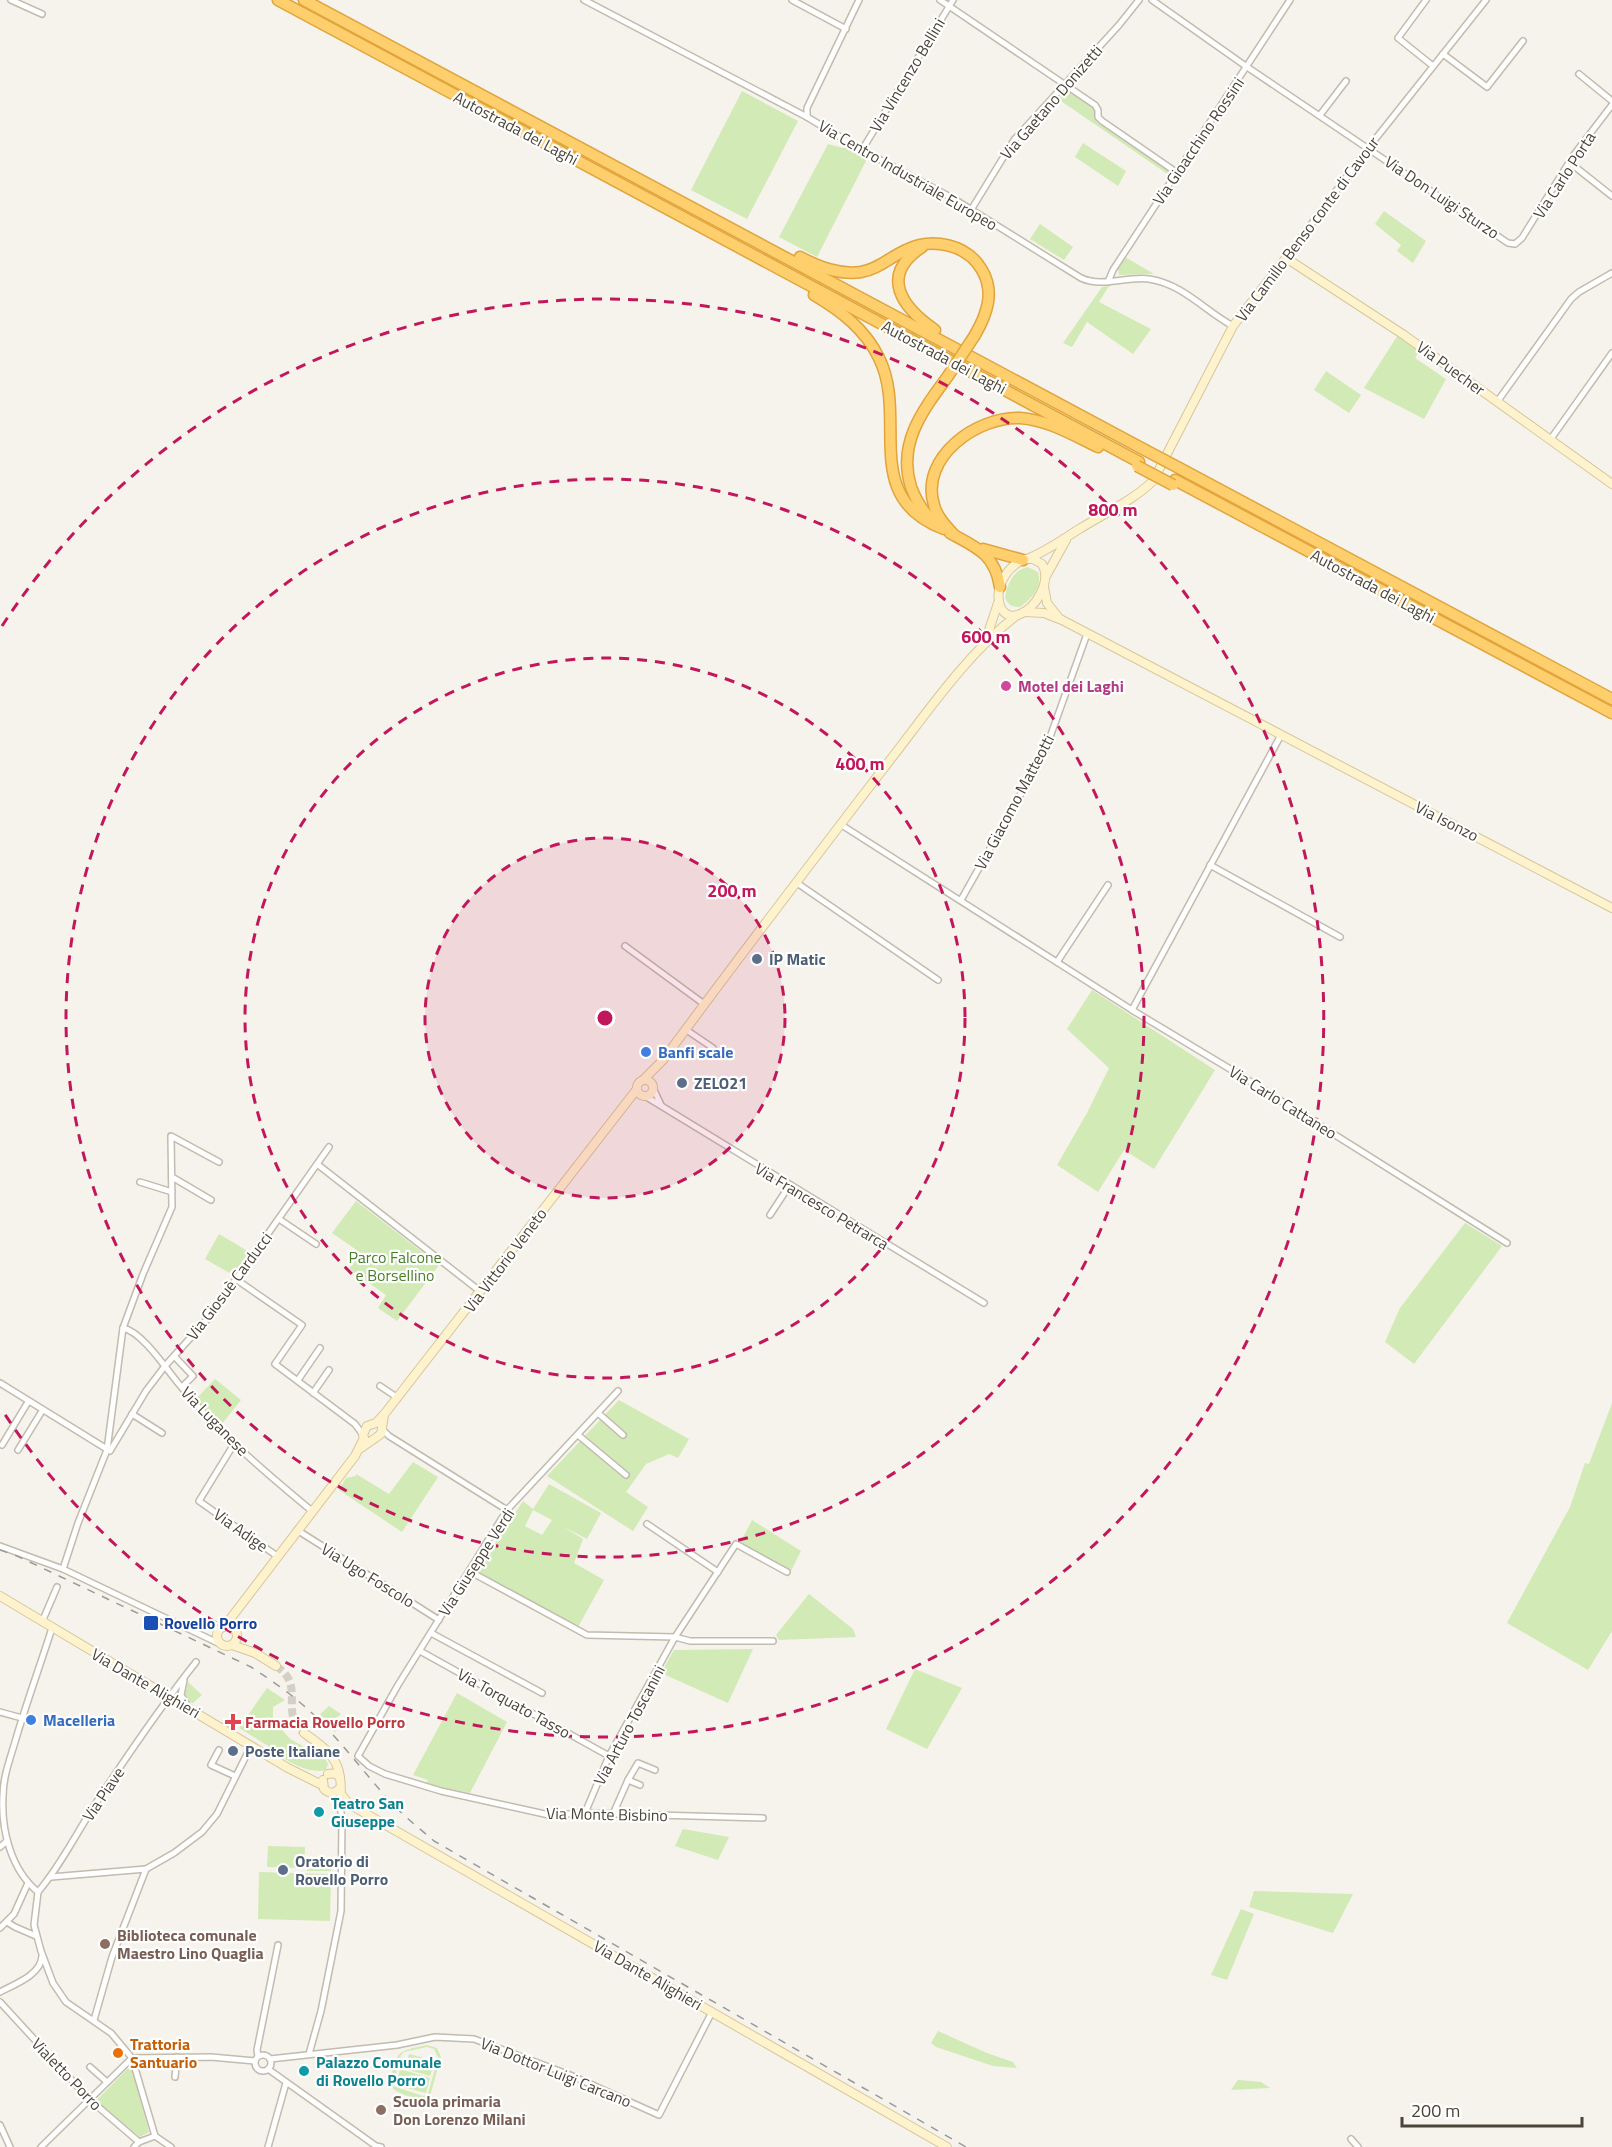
<svg xmlns="http://www.w3.org/2000/svg" width="1612" height="2147" viewBox="0 0 1612 2147" font-family="'Titillium Web',sans-serif">
<style>
.green{fill:#d2eab5;fill-rule:evenodd}
.lines{fill:none;stroke-linecap:round;stroke-linejoin:round}
.secondary-tunnel{stroke:#d4d0c8;stroke-width:8;stroke-dasharray:8 4;stroke-linecap:butt}
.street-casing{stroke:#c2bbae;stroke-width:8}
.secondary-casing{stroke:#d6c79b;stroke-width:10}
.highway-casing{stroke:#e0a43c;stroke-width:13}
.street{stroke:#fff;stroke-width:5}
.secondary{stroke:#fff3cd;stroke-width:8}
.highway{stroke:#ffcf6e;stroke-width:10}
.rail{stroke:#9a9a9a;stroke-width:1.5;stroke-dasharray:8 8;stroke-linecap:butt}
.highway-bridge-casing{stroke:#e0a43c;stroke-width:13;stroke-linecap:butt}
.highway-bridge{stroke:#ffcf6e;stroke-width:10}
.ring{fill:none;stroke:#c2185b;stroke-width:3;stroke-dasharray:10 8}
.hotel-dot{fill:#d1479c;stroke:#fff;stroke-width:2}
.service-dot{fill:#5c6f8a;stroke:#fff;stroke-width:2}
.shop-dot{fill:#3f7fe0;stroke:#fff;stroke-width:2}
.transit-dot{fill:#1a4fb4;stroke:#fff;stroke-width:2}
.health-dot{fill:#e0444e;stroke:#fff;stroke-width:2}
.culture-dot{fill:#0f9aa8;stroke:#fff;stroke-width:2}
.education-dot{fill:#8d6e63;stroke:#fff;stroke-width:2}
.food-dot{fill:#e8710a;stroke:#fff;stroke-width:2}
.labels{text-anchor:middle;dominant-baseline:central;stroke-width:4.5;stroke-linejoin:round;paint-order:stroke}
.street-label{font-size:16px;fill:#4b4439;stroke:#fff}
.hotel-label{font-size:16px;font-weight:bold;fill:#b23c85;stroke:#fff;text-anchor:start}
.service-label{font-size:16px;font-weight:bold;fill:#4e5e75;stroke:#fff;text-anchor:start}
.shop-label{font-size:16px;font-weight:bold;fill:#366cbe;stroke:#fff;text-anchor:start}
.park-label{font-size:16px;fill:#4a7f2a;stroke:#fff}
.transit-label{font-size:16px;font-weight:bold;fill:#164399;stroke:#fff;text-anchor:start}
.health-label{font-size:16px;font-weight:bold;fill:#be3a42;stroke:#fff;text-anchor:start}
.culture-label{font-size:16px;font-weight:bold;fill:#0d838f;stroke:#fff;text-anchor:start}
.education-label{font-size:16px;font-weight:bold;fill:#785e54;stroke:#fff;text-anchor:start}
.food-label{font-size:16px;font-weight:bold;fill:#c56008;stroke:#fff;text-anchor:start}
.centre{fill:#c2185b;stroke:#fff;stroke-width:3}
.ring-label{font-size:18px;text-anchor:middle;font-weight:bold;fill:#c2185b;stroke:#fff;stroke-width:4.5;stroke-linejoin:round;paint-order:stroke}
</style>
<rect width="100%" height="100%" fill="#f6f3ec"/>
<g class="green">
<path d="M 1069,85 L 1099,106 L 1102,120 L 1174,168 L 1169,175 L 1058,99 Z"/>
<path d="M 742,91 L 798,121 L 747,219 L 691,190 Z"/>
<path d="M 1083,143 L 1126,171 L 1118,186 L 1075,157 Z"/>
<path d="M 828,144 L 843,148 L 845,145 L 868,157 L 817,257 L 779,237 Z"/>
<path d="M 1384,211 L 1426,241 L 1413,263 L 1397,251 L 1401,245 L 1375,224 Z"/>
<path d="M 1040,224 L 1073,247 L 1064,260 L 1030,239 Z"/>
<path d="M 1125,257 L 1154,274 L 1119,275 L 1118,267 Z"/>
<path d="M 1109,286 L 1099,302 L 1151,329 L 1133,354 L 1087,322 L 1072,347 L 1063,343 L 1102,287 Z"/>
<path d="M 1398,335 L 1420,351 L 1415,358 L 1446,379 L 1424,419 L 1364,388 Z"/>
<path d="M 1326,371 L 1361,395 L 1349,413 L 1314,390 Z"/>
<path d="M 1028,567 L 1038,572 C 1043,587 1031,599 1020,607 C 1012,607 1008,605 1005,598 C 1007,584 1013,570 1028,567 Z"/>
<path d="M 1092,990 L 1215,1070 L 1154,1169 L 1124,1150 L 1098,1192 L 1057,1165 L 1087,1113 L 1109,1068 L 1067,1029 Z"/>
<path d="M 356,1201 L 439,1265 L 397,1321 L 378,1308 L 386,1295 L 349,1269 L 361,1253 L 332,1233 Z"/>
<path d="M 1465,1223 L 1502,1246 L 1414,1364 L 1385,1342 L 1400,1308 Z"/>
<path d="M 219,1234 L 251,1253 L 235,1276 L 205,1259 Z"/>
<path d="M 215,1379 L 241,1400 L 221,1425 L 196,1399 Z"/>
<path d="M 619,1400 L 689,1439 L 678,1458 L 669,1454 L 646,1464 L 626,1492 L 648,1507 L 633,1531 L 547,1476 Z"/>
<path d="M 1612,1403 L 1612,1631 L 1588,1670 L 1507,1623 L 1570,1507 L 1585,1463 L 1589,1464 Z"/>
<path d="M 413,1462 L 438,1477 L 402,1532 L 339,1490 L 346,1478 L 356,1476 L 356,1474 L 389,1494 Z"/>
<path d="M 549,1484 L 601,1513 L 587,1539 L 564,1527 L 583,1539 L 574,1563 L 604,1580 L 578,1627 L 477,1571 L 523,1501 L 533,1509 ZM 533,1510 L 552,1520 L 542,1535 L 525,1526 Z"/>
<path d="M 752,1520 L 801,1551 L 791,1571 L 740,1543 Z"/>
<path d="M 809,1594 L 853,1629 L 856,1637 L 779,1640 L 776,1635 Z"/>
<path d="M 753,1649 L 728,1703 L 661,1673 L 674,1650 Z"/>
<path d="M 915,1669 L 962,1688 L 927,1749 L 886,1729 Z"/>
<path d="M 188,1682 L 202,1695 L 193,1703 L 189,1702 L 185,1694 Z"/>
<path d="M 267,1688 L 285,1700 L 273,1707 L 273,1719 L 290,1739 L 325,1758 L 328,1764 L 326,1770 C 310,1774 293,1764 280,1756 L 278,1752 L 239,1728 Z"/>
<path d="M 457,1693 L 507,1722 L 470,1793 L 426,1784 L 428,1780 L 413,1775 Z"/>
<path d="M 329,1706 L 341,1714 L 333,1721 L 338,1729 L 335,1732 L 320,1714 Z"/>
<path d="M 683,1829 L 729,1837 L 718,1860 L 675,1846 Z"/>
<path d="M 268,1846 L 305,1847 L 304,1868 L 267,1867 Z"/>
<path d="M 308,1857 L 332,1858 L 331,1871 L 307,1871 Z"/>
<path d="M 259,1872 L 331,1874 L 330,1921 L 258,1919 Z"/>
<path d="M 1254,1891 L 1353,1894 L 1333,1933 L 1249,1907 Z"/>
<path d="M 1241,1909 L 1254,1914 L 1227,1980 L 1211,1975 Z"/>
<path d="M 938,2031 L 987,2053 L 1013,2062 L 1017,2068 L 993,2066 L 936,2047 L 931,2043 Z"/>
<path d="M 427,2045 L 437,2048 L 441,2057 L 430,2096 C 421,2102 393,2094 389,2083 C 398,2051 394,2052 427,2045 ZM 427,2047 L 434,2049 L 438,2057 L 428,2094 L 423,2096 L 393,2086 L 401,2055 L 404,2052 Z"/>
<path d="M 409,2054 L 435,2061 L 430,2076 L 405,2069 Z"/>
<path d="M 131,2065 L 149,2132 L 140,2137 L 96,2101 Z"/>
<path d="M 400,2069 L 430,2078 L 426,2093 L 396,2085 Z"/>
<path d="M 1238,2080 L 1261,2082 L 1270,2088 L 1231,2090 Z"/>
</g>
<g class="lines">
<path class="secondary-tunnel" d="M 276,1666 C 307,1686 278,1712 304,1733"/>
<defs>
<g id="street">
<path d="M 11,0 L 42,14"/>
<path d="M 584,0 L 807,117 L 862,150 L 954,199 L 1081,278 C 1103,288 1126,276 1149,279 C 1183,284 1205,311 1233,326"/>
<path d="M 792,0 L 846,29"/>
<path d="M 940,0 L 1095,105 L 1098,110 L 1098,117 L 1102,121 L 1176,172"/>
<path d="M 1152,0 L 1247,67 L 1508,243 L 1515,244 L 1522,238 L 1573,156 L 1612,105"/>
<path d="M 1426,0 L 1398,38 L 1433,66"/>
<path d="M 1443,54 L 1487,87 L 1523,41"/>
<path d="M 1579,74 L 1612,101"/>
<path d="M 1320,115 L 1346,81"/>
<path d="M 807,117 L 807,108 L 859,0"/>
<path d="M 862,150 L 953,0"/>
<path d="M 1569,162 L 1612,196"/>
<path d="M 971,210 L 1014,140 L 1119,25 L 1139,0"/>
<path d="M 1286,258 L 1369,147 L 1486,0"/>
<path d="M 1108,282 L 1113,270 L 1290,0"/>
<path d="M 1497,402 L 1571,299 L 1579,292 L 1612,273"/>
<path d="M 1550,440 L 1612,353"/>
<path d="M 840,824 L 1132,1010 L 1235,1072 L 1507,1243"/>
<path d="M 1210,865 L 1340,937"/>
<path d="M 797,883 L 938,980"/>
<path d="M 961,900 L 1045,751 L 1087,634"/>
<path d="M 625,946 L 704,1004"/>
<path d="M 1057,962 L 1108,885"/>
<path d="M 1132,1010 L 1281,735"/>
<path d="M 685,1029 L 713,1048"/>
<path d="M 654,1090 L 661,1105"/>
<path d="M 645,1096 L 984,1303"/>
<path d="M 317,1164 L 481,1292"/>
<path d="M 172,1177 L 211,1200"/>
<path d="M 140,1182 L 172,1192"/>
<path d="M 770,1215 L 789,1186"/>
<path d="M 279,1219 L 316,1244"/>
<path d="M 237,1280 L 302,1325 L 275,1364 L 355,1424 L 363,1435"/>
<path d="M 123,1328 C 142,1332 165,1367 178,1383 C 216,1431 265,1472 312,1511"/>
<path d="M 174,1356 L 193,1376 L 182,1387"/>
<path d="M 298,1380 L 320,1348"/>
<path d="M 0,1383 L 110,1451 L 146,1391 L 165,1366 L 210,1316 L 329,1147"/>
<path d="M 380,1386 L 398,1398"/>
<path d="M 618,1391 L 507,1510 L 398,1685 L 358,1756 L 369,1766 L 385,1774 L 441,1791 L 549,1815 L 585,1813 L 763,1818"/>
<path d="M 313,1393 L 329,1370"/>
<path d="M 598,1413 L 623,1435"/>
<path d="M 132,1414 L 162,1433"/>
<path d="M 383,1430 L 389,1436 L 507,1510"/>
<path d="M 578,1435 L 626,1475"/>
<path d="M 234,1444 L 199,1501 L 277,1556"/>
<path d="M 2,1445 L 28,1402"/>
<path d="M 18,1450 L 42,1411"/>
<path d="M 647,1524 L 718,1572"/>
<path d="M 297,1530 L 439,1620"/>
<path d="M 0,1546 L 63,1569 L 220,1644"/>
<path d="M 63,1569 L 78,1523 L 107,1450 L 123,1328 L 143,1274 L 172,1207 L 171,1136 L 219,1162"/>
<path d="M 469,1571 L 587,1635 L 675,1637 L 690,1641 L 773,1641"/>
<path d="M 42,1622 L 57,1587"/>
<path d="M 52,1628 C 40,1666 26,1704 15,1742 C 10,1759 3,1777 3,1796 C 1,1830 11,1870 38,1892 L 34,1925 L 41,1951 L 53,1983 L 66,2002 L 111,2033 L 132,2058 L 155,2136 L 171,2147"/>
<path d="M 431,1633 L 542,1693"/>
<path d="M 420,1651 L 609,1756"/>
<path d="M 184,1680 L 181,1695 L 188,1707"/>
<path d="M 0,1712 L 22,1718"/>
<path d="M 219,1750 L 211,1765 L 235,1776"/>
<path d="M 628,1780 L 638,1763 L 655,1770"/>
<path d="M 585,1813 L 609,1756 L 675,1637 L 736,1544 L 787,1572"/>
<path d="M 613,1814 L 628,1780 L 640,1785"/>
<path d="M 0,1847 L 7,1841"/>
<path d="M 51,1877 L 146,1869 L 174,1853 L 202,1832 L 217,1814 L 251,1746"/>
<path d="M 38,1892 C 62,1864 78,1830 98,1800 C 129,1753 161,1706 196,1662"/>
<path d="M 7,1922 L 15,1927 L 36,1936"/>
<path d="M 0,1928 L 14,1914 L 28,1883"/>
<path d="M 0,1992 C 15,1984 41,1975 42,1956"/>
<path d="M 0,2002 L 89,2099 L 139,2142"/>
<path d="M 94,2020 L 112,1957 L 146,1869"/>
<path d="M 309,2054 L 321,2011 L 341,1911 L 342,1819 L 339,1799"/>
<circle cx="263" cy="2063" r="8"/>
<path d="M 258,2056 L 257,2050 L 278,1945"/>
<path d="M 132,2058 L 211,2057 L 255,2061"/>
<path d="M 270,2059 L 397,2045 L 435,2037 L 474,2039 L 570,2075 L 659,2115 L 712,2012"/>
<path d="M 90,2067 L 107,2082"/>
<path d="M 268,2069 L 376,2146 L 381,2147"/>
<path d="M 175,2077 L 177,2057"/>
<path d="M 0,2125 L 10,2147"/>
<path d="M 1351,2139 L 1358,2147"/>
<path d="M 41,2147 L 132,2058"/>
<path d="M 134,2147 L 139,2142 L 155,2136"/>
<path d="M 268,2147 L 286,2083"/>
</g>
<g id="secondary">
<path d="M 1025,559 L 1033,559 L 1042,564 C 1052,581 1036,609 1018,615 C 1000,620 996,599 1000,586 C 1004,574 1013,564 1025,559 Z"/>
<path d="M 1027,559 C 1047,551 1063,539 1081,528 C 1105,513 1132,501 1153,481 L 1233,326 L 1286,258 L 1404,335 L 1612,484"/>
<path d="M 1046,576 L 1066,540"/>
<path d="M 1044,587 L 1047,603 L 1059,618"/>
<path d="M 1024,612 L 1044,613 L 1062,620 L 1612,908"/>
<path d="M 986,639 L 998,603"/>
<circle cx="645" cy="1088" r="8"/>
<path d="M 643,1080 L 663,1060 C 734,964 807,868 880,773 C 923,719 962,658 1017,615"/>
<path d="M 364,1438 L 363,1435 L 367,1426 L 376,1423 L 386,1412 L 637,1089"/>
<path d="M 361,1448 L 381,1434 L 384,1415"/>
<path d="M 0,1596 L 288,1768 L 322,1785"/>
<circle cx="227" cy="1636" r="10"/>
<path d="M 224,1627 L 355,1456 L 364,1438"/>
<path d="M 232,1645 L 255,1653 L 276,1666"/>
<path d="M 304,1733 C 321,1745 337,1755 340,1777"/>
<path d="M 328,1774 C 344,1771 340,1784 341,1794 L 349,1804 L 947,2147"/>
<path d="M 323,1780 L 324,1789 C 329,1794 335,1794 340,1788"/>
</g>
<g id="highway">
<path d="M 278,0 L 1139,462"/>
<path d="M 304,0 L 1145,450"/>
<path d="M 922,247 C 878,276 903,308 935,330"/>
<path d="M 800,257 C 819,267 839,275 861,272 C 879,269 890,257 906,250 C 932,237 967,244 982,270 C 995,292 987,314 975,335"/>
<path d="M 814,295 C 841,311 865,329 879,358 C 909,418 859,497 944,529"/>
<path d="M 1181,469 L 1612,699"/>
<path d="M 1175,480 L 1612,713"/>
<path d="M 935,522 C 924,514 916,500 911,487 C 897,443 923,410 948,376"/>
<path d="M 950,533 C 976,547 995,554 1000,587"/>
<path d="M 954,535 C 946,526 937,517 934,505 C 919,457 978,416 1020,418 C 1048,420 1073,435 1098,447"/>
<path d="M 983,549 L 1023,560"/>
</g>
</defs>
<use href="#street" class="street-casing"/>
<use href="#secondary" class="secondary-casing"/>
<use href="#highway" class="highway-casing"/>
<use href="#street" class="street"/>
<use href="#secondary" class="secondary"/>
<use href="#highway" class="highway"/>
<path class="rail" d="M 0,1550 L 17,1556 L 251,1667 C 274,1682 297,1698 317,1718 C 342,1743 363,1771 387,1798 C 401,1814 418,1827 434,1841 L 966,2147"/>
<defs>
<g id="highway-bridge">
<path d="M 948,376 L 975,335"/>
<path d="M 1145,450 L 1181,469"/>
<path d="M 1137,466 L 1173,485"/>
</g>
</defs>
<use href="#highway-bridge" class="highway-bridge-casing"/>
<use href="#highway-bridge" class="highway-bridge"/>
</g>
<circle cx="605" cy="1018" r="180" fill="#c2185b" fill-opacity=".12"/>
<g class="ring">
<circle cx="605" cy="1018" r="180"/>
<circle cx="605" cy="1018" r="360"/>
<circle cx="605" cy="1018" r="539"/>
<path d="M2 626A719 719 0 1 1 2 1410"/>
</g>
<circle class="hotel-dot" cx="1006" cy="686" r="6"/>
<g class="service-dot">
<circle cx="757" cy="959" r="6"/>
<circle cx="682" cy="1083" r="6"/>
<circle cx="233" cy="1751" r="6"/>
<circle cx="283" cy="1870" r="6"/>
</g>
<g class="shop-dot">
<circle cx="646" cy="1052" r="6"/>
<circle cx="31" cy="1720" r="6"/>
</g>
<rect class="transit-dot" x="143" y="1615" width="16" height="16" rx="3"/>
<path class="health-dot" d="M230 1713h6v6h6v6h-6v6h-6v-6h-6v-6h6z"/>
<g class="culture-dot">
<circle cx="319" cy="1812" r="6"/>
<circle cx="304" cy="2071" r="6"/>
</g>
<g class="education-dot">
<circle cx="105" cy="1944" r="6"/>
<circle cx="381" cy="2110" r="6"/>
</g>
<circle class="food-dot" cx="118" cy="2053" r="6"/>
<g class="labels">
<g class="street-label">
<text transform="translate(907 75) rotate(-59)">Via Vincenzo Bellini</text>
<text transform="translate(1051 102) rotate(-49)">Via Gaetano Donizetti</text>
<text transform="translate(516 128) rotate(28)">Autostrada dei Laghi</text>
<text transform="translate(1198 141) rotate(-56)">Via Gioacchino Rossini</text>
<text transform="translate(908 175) rotate(30)">Via Centro Industriale Europeo</text>
<text transform="translate(1564 175) rotate(-57)">Via Carlo Porta</text>
<text transform="translate(1442 197) rotate(34)">Via Don Luigi Sturzo</text>
<text transform="translate(1307 229) rotate(-53)">Via Camillo Benso conte di Cavour</text>
<text transform="translate(944 357) rotate(28)">Autostrada dei Laghi</text>
<text transform="translate(1451 368) rotate(36)">Via Puecher</text>
<text transform="translate(1373 586) rotate(28)">Autostrada dei Laghi</text>
<text transform="translate(1014 802) rotate(-62)">Via Giacomo Matteotti</text>
<text transform="translate(1447 821) rotate(27)">Via Isonzo</text>
<text transform="translate(1283 1102) rotate(32)">Via Carlo Cattaneo</text>
<text transform="translate(822 1206) rotate(31)">Via Francesco Petrarca</text>
<text transform="translate(505 1260) rotate(-53)">Via Vittorio Veneto</text>
<text transform="translate(229 1286) rotate(-53)">Via Giosuè Carducci</text>
<text transform="translate(215 1421) rotate(46)">Via Luganese</text>
<text transform="translate(241 1530) rotate(35)">Via Adige</text>
<text transform="translate(476 1562) rotate(-57)">Via Giuseppe Verdi</text>
<text transform="translate(368 1575) rotate(32)">Via Ugo Foscolo</text>
<text transform="translate(146 1683) rotate(30)">Via Dante Alighieri</text>
<text transform="translate(514 1703) rotate(29)">Via Torquato Tasso</text>
<text transform="translate(629 1725) rotate(-62)">Via Arturo Toscanini</text>
<text transform="translate(103 1794) rotate(-56)">Via Piave</text>
<text transform="translate(607 1814) rotate(1)">Via Monte Bisbino</text>
<text transform="translate(648 1975) rotate(30)">Via Dante Alighieri</text>
<text transform="translate(556 2072) rotate(22)">Via Dottor Luigi Carcano</text>
<text transform="translate(67 2074) rotate(46)">Vialetto Porro</text>
</g>
<g class="hotel-label">
<text x="1018" y="686">Motel dei Laghi</text>
</g>
<g class="service-label">
<text x="769" y="959">IP Matic</text>
<text x="694" y="1083">ZELO21</text>
<text x="245" y="1751">Poste Italiane</text>
<text x="295" y="1861">Oratorio di<tspan x="295" dy="18">Rovello Porro</tspan></text>
</g>
<g class="shop-label">
<text x="658" y="1052">Banfi scale</text>
<text x="43" y="1720">Macelleria</text>
</g>
<g class="park-label">
<text x="395" y="1257">Parco Falcone<tspan x="395" dy="18">e Borsellino</tspan></text>
</g>
<g class="transit-label">
<text x="164" y="1623">Rovello Porro</text>
</g>
<g class="health-label">
<text x="245" y="1722">Farmacia Rovello Porro</text>
</g>
<g class="culture-label">
<text x="331" y="1803">Teatro San<tspan x="331" dy="18">Giuseppe</tspan></text>
<text x="316" y="2062">Palazzo Comunale<tspan x="316" dy="18">di Rovello Porro</tspan></text>
</g>
<g class="education-label">
<text x="117" y="1935">Biblioteca comunale<tspan x="117" dy="18">Maestro Lino Quaglia</tspan></text>
<text x="393" y="2101">Scuola primaria<tspan x="393" dy="18">Don Lorenzo Milani</tspan></text>
</g>
<g class="food-label">
<text x="130" y="2044">Trattoria<tspan x="130" dy="18">Santuario</tspan></text>
</g>
</g>
<circle cx="605" cy="1018" r="9" class="centre"/>
<g class="ring-label">
<text x="1113" y="516">800 m</text>
<text x="986" y="643">600 m</text>
<text x="860" y="770">400 m</text>
<text x="732" y="897">200 m</text>
</g>
<path d="M1402 2117v9h180v-9" fill="none" stroke="#4b4439" stroke-width="3"/>
<text x="1411" y="2117" font-size="18" fill="#4b4439" stroke="#ffffff" stroke-width="4.5" paint-order="stroke">200 m</text>
</svg>
